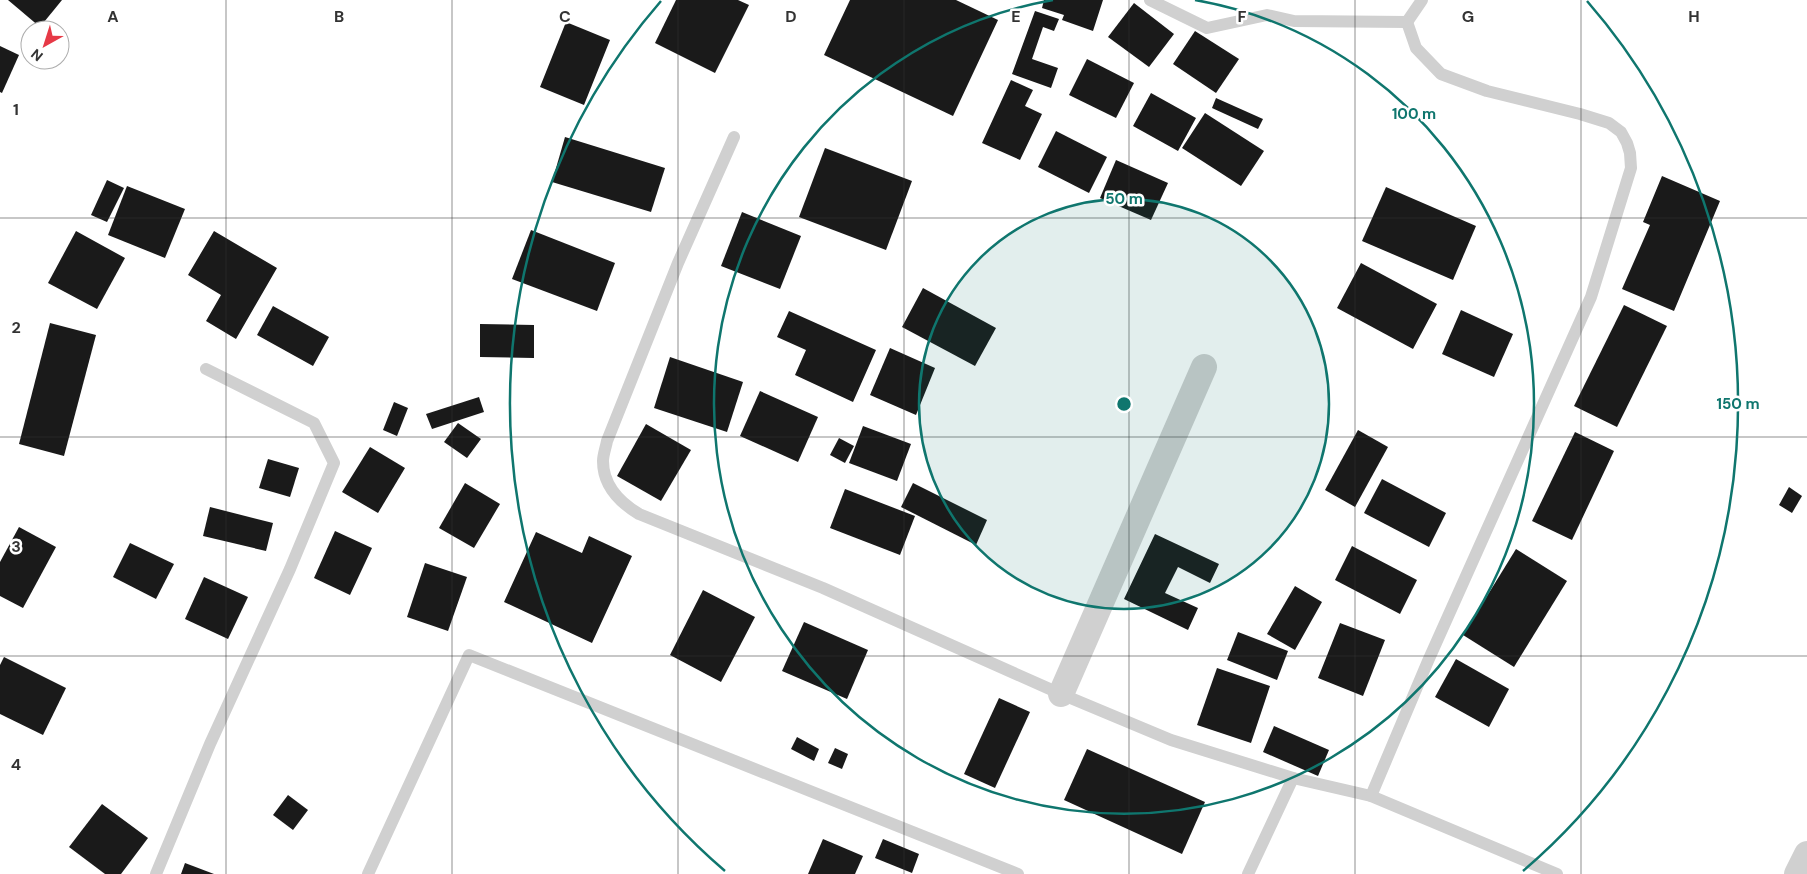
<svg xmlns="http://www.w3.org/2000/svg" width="1807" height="874" viewBox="0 0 1807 874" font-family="'DM Sans',sans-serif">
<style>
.building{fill:#1a1a1a}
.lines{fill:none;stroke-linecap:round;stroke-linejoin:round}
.service{stroke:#d0d0d0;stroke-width:12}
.minor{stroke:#d0d0d0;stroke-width:26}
.grid{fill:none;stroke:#333;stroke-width:1;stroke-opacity:0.55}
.ring{fill:none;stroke:#0f766e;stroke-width:2.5}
.grid-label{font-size:16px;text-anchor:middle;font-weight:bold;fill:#333;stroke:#fff;stroke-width:5;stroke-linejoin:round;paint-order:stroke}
.centre{fill:#0f766e;stroke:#fff;stroke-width:2.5}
.ring-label{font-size:15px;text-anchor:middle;font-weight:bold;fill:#0f766e;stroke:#fff;stroke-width:5;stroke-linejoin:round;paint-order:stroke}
</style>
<rect width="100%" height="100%" fill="#fff"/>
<g class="building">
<path d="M 8,0 L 62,0 L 40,27 Z"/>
<path d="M 676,0 L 738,0 L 749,5 L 715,73 L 655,43 Z"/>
<path d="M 850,0 L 956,0 L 998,20 L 953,116 L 824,55 Z"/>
<path d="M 1044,0 L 1103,0 L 1093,31 L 1062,20 L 1064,15 L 1042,8 Z"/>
<path d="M 1134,3 L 1174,34 L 1149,67 L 1108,37 Z"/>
<path d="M 1035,11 L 1059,19 L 1054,31 L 1043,27 L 1032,59 L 1058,68 L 1051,88 L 1012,74 Z"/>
<path d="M 566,22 L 610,40 L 584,105 L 540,87 Z"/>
<path d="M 1195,31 L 1239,59 L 1216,93 L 1173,64 Z"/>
<path d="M 0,46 L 19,55 L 2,93 L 0,92 Z"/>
<path d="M 1087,59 L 1134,83 L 1116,118 L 1069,95 Z"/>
<path d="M 1011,80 L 1033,90 L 1025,106 L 1042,114 L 1020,160 L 982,143 Z"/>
<path d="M 1151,93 L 1196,118 L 1178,151 L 1133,126 Z"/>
<path d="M 1216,98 L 1263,119 L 1258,129 L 1212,108 Z"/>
<path d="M 1205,113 L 1264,151 L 1241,186 L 1182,148 Z"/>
<path d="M 1056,131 L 1107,157 L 1089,193 L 1038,167 Z"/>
<path d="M 565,137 L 665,168 L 651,212 L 552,182 Z"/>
<path d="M 825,148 L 912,181 L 886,250 L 799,217 Z"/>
<path d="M 1116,160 L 1168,183 L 1151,220 L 1100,198 Z"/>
<path d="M 1662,176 L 1720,201 L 1674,311 L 1622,289 L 1650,225 L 1643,222 Z"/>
<path d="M 107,180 L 124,188 L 107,222 L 91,215 Z"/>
<path d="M 127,186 L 185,209 L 165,258 L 108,235 Z"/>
<path d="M 1386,187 L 1476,226 L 1453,280 L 1362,241 Z"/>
<path d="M 742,212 L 801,236 L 780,289 L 721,266 Z"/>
<path d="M 531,230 L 615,263 L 597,311 L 512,279 Z"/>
<path d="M 76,231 L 125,258 L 97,309 L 48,283 Z"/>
<path d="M 214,231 L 277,268 L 236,339 L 206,321 L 221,295 L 188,275 Z"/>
<path d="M 1361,263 L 1437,304 L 1413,349 L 1337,308 Z"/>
<path d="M 923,288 L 996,328 L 975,366 L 902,327 Z"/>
<path d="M 1624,305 L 1667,326 L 1617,427 L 1574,406 Z"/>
<path d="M 273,306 L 329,337 L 313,366 L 257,335 Z"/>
<path d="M 1461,310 L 1513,334 L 1494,377 L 1442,354 Z"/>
<path d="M 789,311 L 876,350 L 853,402 L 795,375 L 806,350 L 777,337 Z"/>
<path d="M 50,323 L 96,335 L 64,456 L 19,444 Z"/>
<path d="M 480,324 L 534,325 L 534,358 L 480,357 Z"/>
<path d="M 890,348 L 935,368 L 916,415 L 870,395 Z"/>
<path d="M 670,357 L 743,382 L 727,432 L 654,408 Z"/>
<path d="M 760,391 L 818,417 L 798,462 L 740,436 Z"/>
<path d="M 479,397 L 484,412 L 432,429 L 426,414 Z"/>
<path d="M 394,402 L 408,408 L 397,436 L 383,430 Z"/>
<path d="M 458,423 L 481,439 L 467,458 L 444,442 Z"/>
<path d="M 646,424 L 691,450 L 661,501 L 617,476 Z"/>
<path d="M 863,426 L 911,444 L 897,481 L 849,463 Z"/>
<path d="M 1358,430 L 1388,447 L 1355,507 L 1325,490 Z"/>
<path d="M 1575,432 L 1614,451 L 1572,540 L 1532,521 Z"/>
<path d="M 839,438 L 854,446 L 845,463 L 830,455 Z"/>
<path d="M 370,447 L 405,468 L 378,513 L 342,492 Z"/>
<path d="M 268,459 L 299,468 L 290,497 L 259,488 Z"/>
<path d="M 1382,479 L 1446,513 L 1429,547 L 1364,513 Z"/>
<path d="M 465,483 L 500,504 L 474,548 L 439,528 Z"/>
<path d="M 913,483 L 987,520 L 976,545 L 901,507 Z"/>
<path d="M 1789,487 L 1802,496 L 1792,513 L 1779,505 Z"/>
<path d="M 845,489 L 915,516 L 900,555 L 830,528 Z"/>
<path d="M 210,507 L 273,523 L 266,551 L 203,536 Z"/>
<path d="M 19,527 L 56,547 L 23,608 L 0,596 L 0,562 Z"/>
<path d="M 335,531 L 372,548 L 350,595 L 314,578 Z"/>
<path d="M 536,532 L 582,553 L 589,536 L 632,556 L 592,643 L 504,602 Z"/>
<path d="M 1155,534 L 1219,564 L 1210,583 L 1178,567 L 1165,593 L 1198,608 L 1188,630 L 1124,599 Z"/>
<path d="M 130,543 L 174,564 L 156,599 L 113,577 Z"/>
<path d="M 1352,546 L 1417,580 L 1400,614 L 1335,580 Z"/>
<path d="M 1516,549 L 1567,581 L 1514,667 L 1463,635 Z"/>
<path d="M 425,563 L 467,577 L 448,631 L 407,617 Z"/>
<path d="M 204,577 L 248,597 L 228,639 L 185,619 Z"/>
<path d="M 1295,586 L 1322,602 L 1295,650 L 1267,634 Z"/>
<path d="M 703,590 L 755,617 L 721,682 L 670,655 Z"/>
<path d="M 804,622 L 868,650 L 847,699 L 782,671 Z"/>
<path d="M 1340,623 L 1385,640 L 1363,696 L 1318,678 Z"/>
<path d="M 1238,632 L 1288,651 L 1277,680 L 1227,660 Z"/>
<path d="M 4,657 L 66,688 L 43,735 L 0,714 L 0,665 Z"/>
<path d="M 1456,659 L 1509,689 L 1489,727 L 1435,697 Z"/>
<path d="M 1217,668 L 1270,686 L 1251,743 L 1197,725 Z"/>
<path d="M 999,698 L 1030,712 L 995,788 L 964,774 Z"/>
<path d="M 1274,726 L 1329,750 L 1318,776 L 1263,752 Z"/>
<path d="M 797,737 L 819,749 L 814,761 L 791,749 Z"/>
<path d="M 835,748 L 848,754 L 842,769 L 828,763 Z"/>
<path d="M 1087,749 L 1205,802 L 1182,854 L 1064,800 Z"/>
<path d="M 288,795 L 308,810 L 293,830 L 273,815 Z"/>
<path d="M 102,804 L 148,838 L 121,874 L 105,874 L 69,847 Z"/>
<path d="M 823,839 L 863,856 L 855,874 L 808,874 Z"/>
<path d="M 883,839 L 919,854 L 912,873 L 875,858 Z"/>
<path d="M 185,863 L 214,874 L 181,874 Z"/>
</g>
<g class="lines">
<g class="service">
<path d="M 1150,0 L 1207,28 L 1267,15 L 1294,21 L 1407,22"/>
<path d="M 1407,22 L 1422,0"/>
<path d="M 734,137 L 678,263 L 607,441 C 606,447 603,455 603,461 C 603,486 619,502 639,514 L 823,588 L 1061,694 L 1171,740 L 1293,778 L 1371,796 L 1557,874"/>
<path d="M 1371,796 L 1428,661 L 1591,297 L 1631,168 L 1630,153 L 1627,143 L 1621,132 L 1609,123 L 1580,114 L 1487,91 L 1441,74 L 1416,48 L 1407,22"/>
<path d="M 156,874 L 210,744 L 290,569 L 334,463 L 314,423 L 206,369"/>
<path d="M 368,874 L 469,655 L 1018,874"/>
<path d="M 1248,874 L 1293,778"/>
</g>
<g class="minor">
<path d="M 1061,694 L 1204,367"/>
<path d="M 1797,874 L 1807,854"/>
</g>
</g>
<path class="grid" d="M 226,0 L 226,874M 452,0 L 452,874M 678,0 L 678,874M 904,0 L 904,874M 1129,0 L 1129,874M 1355,0 L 1355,874M 1581,0 L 1581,874M 0,218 L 1807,218M 0,437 L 1807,437M 0,656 L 1807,656"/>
<circle cx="1124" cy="404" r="205" fill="#0f766e" fill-opacity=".12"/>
<g class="ring">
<circle cx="1124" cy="404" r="205"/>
<path d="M1195 0A410 410 0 1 1 1053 0"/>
<path d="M725 871A614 614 0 0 1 661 1M1587 1A614 614 0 0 1 1523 871"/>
</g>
<g class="grid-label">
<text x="113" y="22">A</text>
<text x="339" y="22">B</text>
<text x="565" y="22">C</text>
<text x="791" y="22">D</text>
<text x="1016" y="22">E</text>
<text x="1242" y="22">F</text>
<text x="1468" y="22">G</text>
<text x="1694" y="22">H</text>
<text x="16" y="115">1</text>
<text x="16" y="333">2</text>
<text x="16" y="552">3</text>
<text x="16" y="770">4</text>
</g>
<circle cx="1124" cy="404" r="8" class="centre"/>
<g class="ring-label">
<text x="1414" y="119">100 m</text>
<text x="1124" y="204">50 m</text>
<text x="1738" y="409">150 m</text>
</g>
<g transform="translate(45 45) rotate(219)"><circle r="24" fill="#ffffff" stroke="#adadad"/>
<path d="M0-4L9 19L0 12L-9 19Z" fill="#e63946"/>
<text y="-8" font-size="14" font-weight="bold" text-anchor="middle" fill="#333333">N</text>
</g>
</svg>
